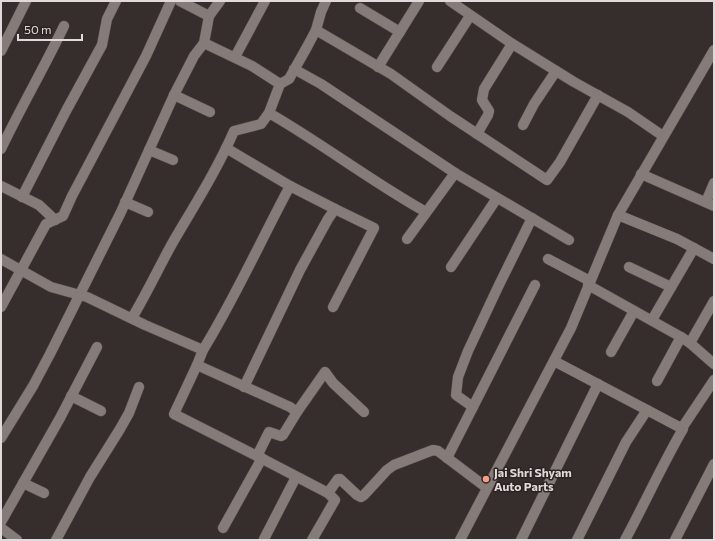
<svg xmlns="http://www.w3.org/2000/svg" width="715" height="541" viewBox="0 0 715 541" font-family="Commissioner,sans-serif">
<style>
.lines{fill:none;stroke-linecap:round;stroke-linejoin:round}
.street-casing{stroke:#544d4c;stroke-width:11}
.secondary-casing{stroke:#544d4c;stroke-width:11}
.street{stroke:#857c7a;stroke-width:10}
.secondary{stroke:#857c7a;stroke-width:10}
.poi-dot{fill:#f49d8b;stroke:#2c2423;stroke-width:1.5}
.labels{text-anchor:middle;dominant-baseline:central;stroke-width:3;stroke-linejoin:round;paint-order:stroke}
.poi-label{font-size:12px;font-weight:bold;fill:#e0dbda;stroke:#2c2423;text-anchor:start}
</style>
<rect width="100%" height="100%" fill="#362e2c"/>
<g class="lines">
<defs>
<g id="street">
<path d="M 180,1 L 209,16 L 204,43 L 252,66 L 280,84 L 269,113"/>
<path d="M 450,1 L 511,43 L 574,82 L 628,112 L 663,136"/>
<path d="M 360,8 L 400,32"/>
<path d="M 209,16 L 220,1"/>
<path d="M 316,30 L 391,74 L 450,116 L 547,180 L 560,162 L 598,95"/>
<path d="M 1,51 L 26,1"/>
<path d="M 235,57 L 265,1"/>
<path d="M 378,67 L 419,1"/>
<path d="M 437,67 L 470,16"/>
<path d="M 294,69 L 321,84 L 455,173 L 569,240"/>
<path d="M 280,84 L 289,79 L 307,47 L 316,30 L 321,12 L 326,1"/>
<path d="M 174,95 L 210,112"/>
<path d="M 523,125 L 534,104 L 556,71"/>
<path d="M 477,134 L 488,115 L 489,111 L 482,100 L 484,89 L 512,44"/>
<path d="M 226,148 L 290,186"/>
<path d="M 1,149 C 21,107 44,68 64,26"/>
<path d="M 149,150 L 173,160"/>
<path d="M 641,174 L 714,206"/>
<path d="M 1,186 L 39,205 L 55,220"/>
<path d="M 22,197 L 66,111 L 102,45 L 107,19 L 116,1"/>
<path d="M 125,202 L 148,212"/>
<path d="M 706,202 L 714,183"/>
<path d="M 618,215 L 677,239 L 714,259"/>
<path d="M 407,239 L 455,173"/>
<path d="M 1,259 L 51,287 L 87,297 L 145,325 L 203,350 L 197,365 L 290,407 L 297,412 L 283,435 L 281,436 L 269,432 L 257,456 L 328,493 L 338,479 L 340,479 L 357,495 L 361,497 L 364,495 L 387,470 L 394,465 L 433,450 L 438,451 L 487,488"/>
<path d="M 548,259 L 590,281"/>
<path d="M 451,267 L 497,198"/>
<path d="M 629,267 L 671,287"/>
<path d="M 588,285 L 681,337 L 690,343 L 714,364"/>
<path d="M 1,307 L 46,224 L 63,216 L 72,196 L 146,56 L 171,1"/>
<path d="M 132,318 C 147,293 159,267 173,242 C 194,206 217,170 234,131 L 261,124 L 269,113 C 323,144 372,182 426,212"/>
<path d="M 652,320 L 694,248"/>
<path d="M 690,343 L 714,301"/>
<path d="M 203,350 C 235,298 261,240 290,186 L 335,209"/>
<path d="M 611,352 L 634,311"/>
<path d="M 554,361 L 683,429 C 662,465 645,503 625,540"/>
<path d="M 197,365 L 174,414 L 257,456"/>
<path d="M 657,381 L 681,337"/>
<path d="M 244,387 L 300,270 L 328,219 L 335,209 L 374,228 L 333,307"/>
<path d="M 71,396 L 101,411"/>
<path d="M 473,407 L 456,395 L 458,377 L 468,351 L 498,287 L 532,218"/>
<path d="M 297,412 L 325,372 L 333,383 L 364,412"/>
<path d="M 682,428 L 714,380"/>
<path d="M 1,438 L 33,386 L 50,354 L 121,212 L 174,95 L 194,56 L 204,43"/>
<path d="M 447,458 L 535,285"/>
<path d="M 23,483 L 44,493"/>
<path d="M 1,522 L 60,418 L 97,347"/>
<path d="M 223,528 L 262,458"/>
<path d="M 264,539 L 296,477"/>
<path d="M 56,540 L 90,477 L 120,429 L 129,413 L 139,387"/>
<path d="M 312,540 L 335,500 L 328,493"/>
<path d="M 521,540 L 598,384"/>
<path d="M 577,540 L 626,442 L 647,410"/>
<path d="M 675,540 L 714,464"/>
</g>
<g id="secondary">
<path d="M 1,528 L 17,540"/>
<path d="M 460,540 L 571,328 L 618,215 L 714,50"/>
</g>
</defs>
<use href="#street" class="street-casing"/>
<use href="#secondary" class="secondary-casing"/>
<use href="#street" class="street"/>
<use href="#secondary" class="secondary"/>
</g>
<circle class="poi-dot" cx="486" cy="479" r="4"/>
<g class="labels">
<g class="poi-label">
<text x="494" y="472">Jai Shri Shyam<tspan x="494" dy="14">Auto Parts</tspan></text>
</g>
</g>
<rect width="715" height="541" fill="none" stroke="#e0dbda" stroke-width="4"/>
<path d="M18 34v6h64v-6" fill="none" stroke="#e0dbda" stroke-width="2"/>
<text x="24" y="34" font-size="12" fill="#e0dbda" stroke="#2c2423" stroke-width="3" paint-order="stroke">50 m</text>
</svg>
